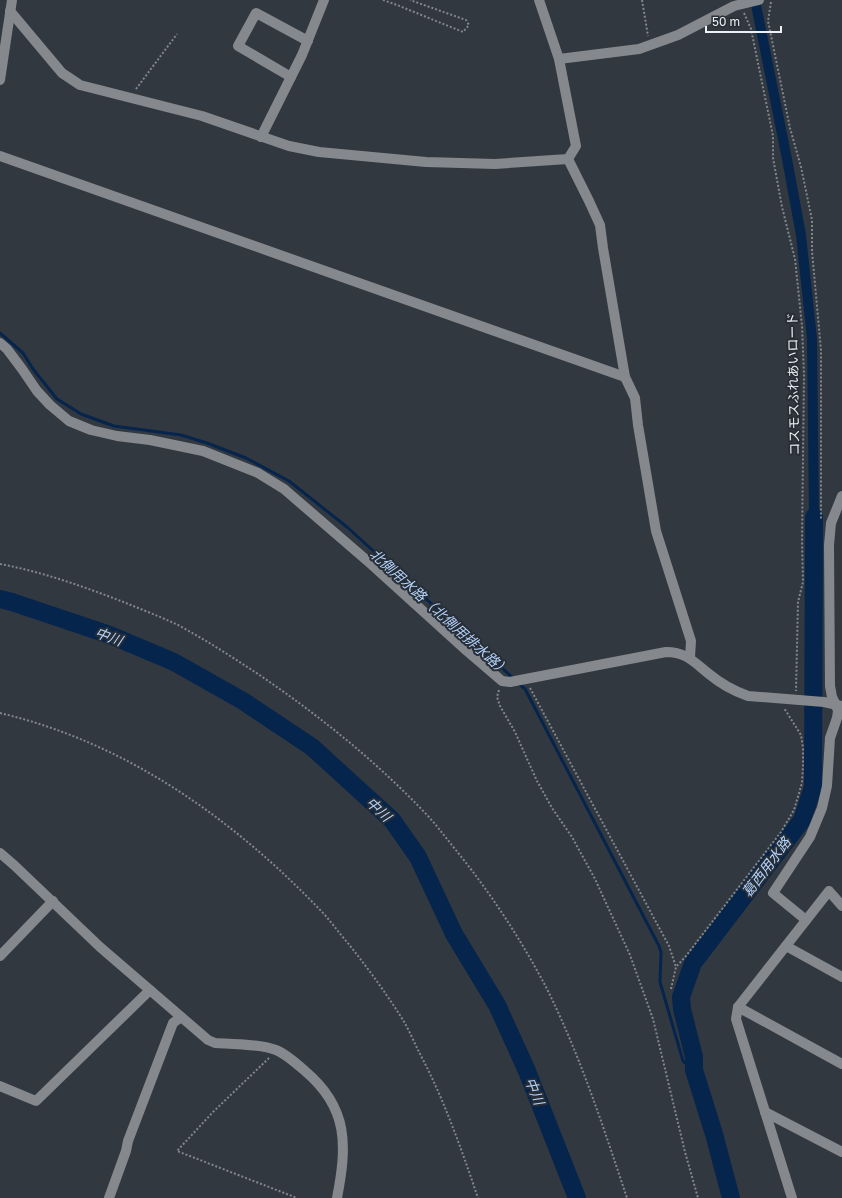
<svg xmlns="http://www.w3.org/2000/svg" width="842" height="1198" viewBox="0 0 842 1198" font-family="'Golos Text','Noto Sans JP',sans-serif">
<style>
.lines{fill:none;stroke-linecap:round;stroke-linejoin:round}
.stream{stroke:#06254d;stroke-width:3}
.canal{stroke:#06254d;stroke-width:10}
.river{stroke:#06254d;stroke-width:18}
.path{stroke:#82878e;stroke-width:2;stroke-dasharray:2 2;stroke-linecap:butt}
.minor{stroke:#85888c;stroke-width:10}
.labels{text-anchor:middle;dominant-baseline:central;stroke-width:4;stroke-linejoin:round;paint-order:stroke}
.street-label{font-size:13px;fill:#edf0f6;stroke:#282e36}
.water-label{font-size:14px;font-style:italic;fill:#b5d4fe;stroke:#282e36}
</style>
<rect width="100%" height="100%" fill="#323840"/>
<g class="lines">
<g class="stream">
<path d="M 0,333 L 23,353 L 33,369 L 57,399 L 81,414 L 114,426 L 181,435 L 207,443 L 246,458 L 289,481 L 347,527 L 513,678"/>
<path d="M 517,682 L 525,689 L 659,946 L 661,952 L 660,982 L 683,1061 L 694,1070"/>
</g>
<path class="canal" d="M 755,0 L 787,159 L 801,235 L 812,339 L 814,517"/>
<g class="river">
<path d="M 0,599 L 12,602 L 110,635 L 174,662 L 243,701 L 312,747 L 392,820 L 418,857 L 454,934 L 497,1005 L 527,1071 L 577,1198"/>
<path d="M 731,1198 L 714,1134 L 694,1070 L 694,1057 L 682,1009 L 681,997 L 693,963 L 802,820 L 813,787 L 814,517"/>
</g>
<g class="path">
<path d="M 383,0 L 397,5 L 463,32 L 469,25 L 466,20 L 410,0"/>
<path d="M 642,0 L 648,36"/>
<path d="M 771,2 L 768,21 L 790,128 L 801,167 L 812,220 L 812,251 L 821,350 L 821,519"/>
<path d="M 744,13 L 751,29 L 773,136 L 773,158 L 782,207 L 795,259 L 802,326 L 804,375 L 802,541 L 803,582 L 798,602 L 796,691"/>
<path d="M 136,89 L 177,34"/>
<path d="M 0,564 C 43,572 85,587 126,603 C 143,610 161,617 178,625 C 206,640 232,657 258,674 C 320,716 377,762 428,816 C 438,827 446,838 455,849 C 490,892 520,938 546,987 C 580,1055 603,1126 627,1198"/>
<path d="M 530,688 L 669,946 L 676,967"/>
<path d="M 499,690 L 497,697 L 500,706 L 515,732 L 537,781 L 552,808 L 572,837 L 595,879 L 630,955 L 653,1019 L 685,1152 L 698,1198"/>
<path d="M 0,713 C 127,743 235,820 324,914 C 332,923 339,933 347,942 C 367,967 386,993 403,1020 C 409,1030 414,1042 419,1052 C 444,1099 461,1148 478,1198"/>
<path d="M 671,989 L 676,967 L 686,956 L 781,832 L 794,810 L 802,783 L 803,766 L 803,748 L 801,735 L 784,708"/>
<path d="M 269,1058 L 213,1112 L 177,1151 L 297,1198"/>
</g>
<g class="minor">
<path d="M 539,0 L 559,59 L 576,146 L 568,159"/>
<path d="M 10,11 L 62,73 L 80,85 L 202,116 L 289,146 L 319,152 L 426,162 L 495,164 L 568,159"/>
<path d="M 559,59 L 639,49 L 678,35 L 734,6 L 759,0"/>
<path d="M 291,77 L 238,46 L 256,13 L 308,41"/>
<path d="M 0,80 L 12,0"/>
<path d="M 261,137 L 302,55 L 324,0"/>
<path d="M 0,156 L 625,377"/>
<path d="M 568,159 L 589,201 L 600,225 L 603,248 L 625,377 L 635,398 L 638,425 L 656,531 L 691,641 L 690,657"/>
<path d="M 0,343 L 7,349 L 22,369 L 37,391 L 50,405 L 69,421 L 91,430 L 117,436 L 150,440 L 203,451 L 258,473 L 284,489 L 371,564 L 467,651 L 502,681 L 510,682 L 666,652 C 686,652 694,662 709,674 C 721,684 734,691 748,696 L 824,702 L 842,706"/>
<path d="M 0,853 L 14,865 L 100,947 L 208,1040 L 215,1043 C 234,1044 259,1044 276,1050 C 286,1054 297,1064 305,1071 C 349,1108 347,1146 337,1198"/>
<path d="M 806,920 L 773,893 L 810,837 L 822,808 L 827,786 L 830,738 L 837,718 L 838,711 L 836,705 L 832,697 L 830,686 L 829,545 L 831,523 L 842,496"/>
<path d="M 786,946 L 842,977"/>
<path d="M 0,956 L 53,901"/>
<path d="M 738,1007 L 842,1064"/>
<path d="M 0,1086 L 36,1101 L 150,990"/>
<path d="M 765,1112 L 842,1152"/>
<path d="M 109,1198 L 126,1151 L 128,1141 L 173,1023 L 181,1017"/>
<path d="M 792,1198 L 736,1019 L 738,1007 L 829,891 L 842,906"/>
</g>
</g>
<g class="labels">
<g class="street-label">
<text transform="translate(793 384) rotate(-91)">コスモスふれあいロード</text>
</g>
<g class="water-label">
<text transform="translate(440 612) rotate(42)">北側用水路（北側用排水路）</text>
<text transform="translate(109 636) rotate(20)">中川</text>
<text transform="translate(379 809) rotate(43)">中川</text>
<text transform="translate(766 867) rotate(-53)">葛西用水路</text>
<text transform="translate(535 1091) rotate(68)">中川</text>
</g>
</g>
<path d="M706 26v6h75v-6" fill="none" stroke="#edf0f6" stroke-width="2"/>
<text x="712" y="26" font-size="12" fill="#edf0f6" stroke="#282e36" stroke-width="3" paint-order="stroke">50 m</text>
</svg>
